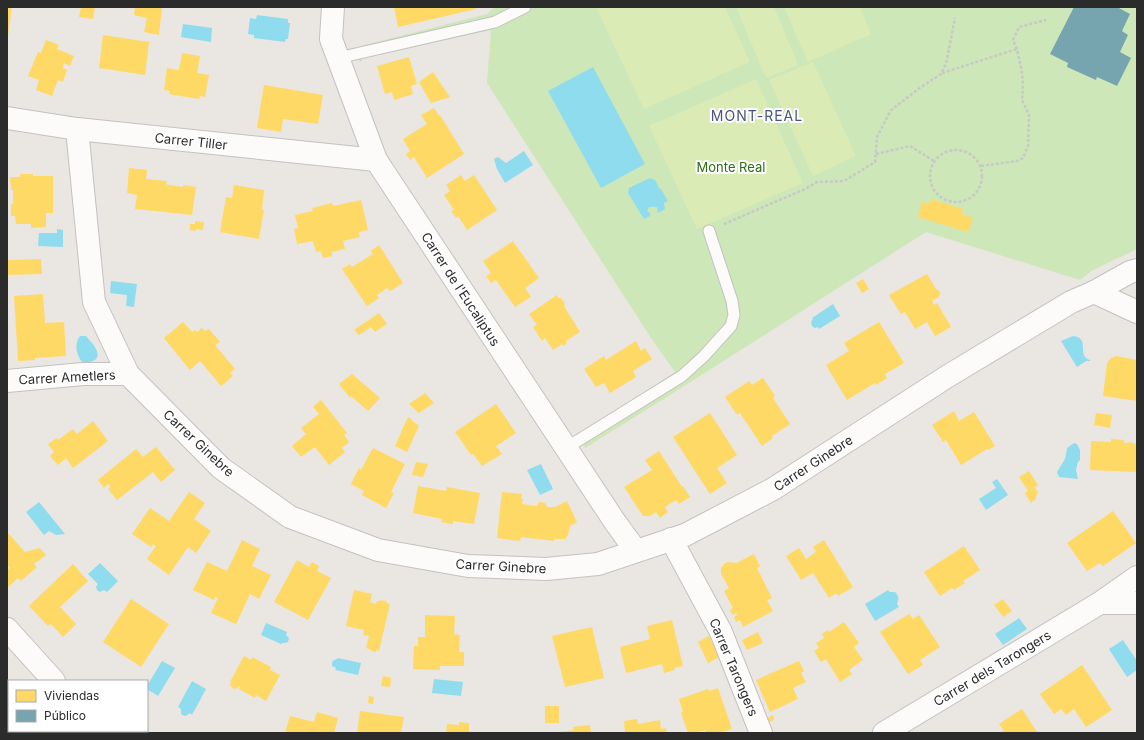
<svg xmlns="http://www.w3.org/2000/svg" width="1144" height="740" viewBox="0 0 1144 740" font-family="Inter,sans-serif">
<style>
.green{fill:#cde7b8}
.pitch{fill:#daebb6}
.water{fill:#90dcef}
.homes{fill:#ffd966}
.public{fill:#76a5af}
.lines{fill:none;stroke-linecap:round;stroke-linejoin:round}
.lane-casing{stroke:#c3c2c2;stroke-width:13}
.street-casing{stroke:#c3c2c2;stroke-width:24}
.path{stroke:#c8c8c7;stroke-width:2.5;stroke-dasharray:3 2;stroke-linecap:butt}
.lane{stroke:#fcfbfa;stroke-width:11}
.street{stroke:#fcfbfa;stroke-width:22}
.labels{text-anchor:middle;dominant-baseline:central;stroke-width:4;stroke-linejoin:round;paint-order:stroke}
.street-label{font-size:13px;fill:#2b2b2b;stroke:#fff}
.park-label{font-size:13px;fill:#2c6d16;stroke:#fff}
.neighbourhood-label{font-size:14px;letter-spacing:1px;fill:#49557f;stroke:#fff}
</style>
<rect width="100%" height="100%" fill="#eae6e1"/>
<path class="green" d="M 495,7 L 1137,7 L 1137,249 L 1093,270 L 1080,280 L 926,232 L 670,395 L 585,448 L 577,436 L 675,372 L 651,338 L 487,83 L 491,30 L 372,56 L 363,58 L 360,63 L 357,47 L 487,14 Z"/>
<g class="pitch">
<path d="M 596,7 L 725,7 L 750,62 L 644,109 Z"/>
<path d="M 736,7 L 774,7 L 798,65 L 766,78 Z"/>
<path d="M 784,7 L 860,7 L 871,34 L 808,62 Z"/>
<path d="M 813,62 L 856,156 L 813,176 L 769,80 Z"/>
<path d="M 756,79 L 803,183 L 697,229 L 649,126 Z"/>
</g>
<g class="water">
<path d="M 257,15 L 288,19 L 288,23 L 290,23 L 288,39 L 286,39 L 285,42 L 254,38 L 254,35 L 248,34 L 250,18 L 256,19 Z"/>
<path d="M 183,24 L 212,28 L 211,42 L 181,37 Z"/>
<path d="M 593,67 L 645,164 L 601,188 L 548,91 Z"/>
<path d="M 524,151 L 533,165 L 505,183 L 497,169 L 494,159 L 498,157 L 506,163 Z"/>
<path d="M 650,178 L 655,180 L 660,189 L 661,189 L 668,201 L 664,203 L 665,209 L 658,213 L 657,207 L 649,207 L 647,211 L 650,213 L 650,216 L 644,219 L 628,193 L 629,188 Z"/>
<path d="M 57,229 L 63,230 L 63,247 L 38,246 L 39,233 L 57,233 Z"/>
<path d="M 111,281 L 137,284 L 134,307 L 126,306 L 127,295 L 110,293 Z"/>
<path d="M 833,304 L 840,316 L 819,329 L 818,327 L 815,328 L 812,326 L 811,322 L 813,319 L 812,318 Z"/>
<path d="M 80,336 L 86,336 C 89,340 94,344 96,349 C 102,361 90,363 82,362 C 76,354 74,344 80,336 Z"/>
<path d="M 1073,336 C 1091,338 1076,356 1090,360 L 1090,361 L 1086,361 L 1077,367 L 1061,341 Z"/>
<path d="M 1074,443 L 1077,444 L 1080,450 L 1080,460 L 1078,462 L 1076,470 L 1078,479 L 1059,477 L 1057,472 L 1065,459 L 1067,448 Z"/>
<path d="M 541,464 L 553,489 L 540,495 L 527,470 Z"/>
<path d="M 997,479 L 1008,495 L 986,510 L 979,499 L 996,488 L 992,482 Z"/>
<path d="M 39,502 L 65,534 L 56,535 L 49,531 L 44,535 L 26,512 Z"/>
<path d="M 100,563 L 118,581 L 107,592 L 104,590 L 100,592 L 97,590 L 96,587 L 98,584 L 88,574 Z"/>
<path d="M 888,590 L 890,592 L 895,592 C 899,596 899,599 897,604 L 899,607 L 875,621 L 865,604 Z"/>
<path d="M 1019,618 L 1027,629 L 1003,645 L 995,634 Z"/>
<path d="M 266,623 L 287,632 L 286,635 L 289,638 L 288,642 L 285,643 L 282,643 L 281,644 L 261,635 Z"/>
<path d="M 1123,640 L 1137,661 L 1137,670 L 1127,677 L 1109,649 Z"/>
<path d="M 338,658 L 361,663 L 358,675 L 335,670 L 336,668 L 332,666 L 332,662 L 334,660 L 337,659 Z"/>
<path d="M 162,661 L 175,668 L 158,696 L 147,689 L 147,686 Z"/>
<path d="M 434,679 L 463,682 L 461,696 L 432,693 Z"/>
<path d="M 192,681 L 206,689 L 192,715 L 190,713 L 186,716 L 182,715 L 181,713 L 181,709 L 178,707 Z"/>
</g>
<g class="homes">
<path d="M 7,7 L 12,7 L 8,36 L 7,36 Z"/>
<path d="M 81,7 L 95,7 L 93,19 L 79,17 Z"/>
<path d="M 135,7 L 162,7 L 159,35 L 144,32 L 147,18 L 134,15 Z"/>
<path d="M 394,7 L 476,7 L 476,9 L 398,27 Z"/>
<path d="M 103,35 L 149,42 L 145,75 L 99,68 Z"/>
<path d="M 46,40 L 59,45 L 57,49 L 74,56 L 70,66 L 64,63 L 63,68 L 67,70 L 63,82 L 58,80 L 52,96 L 36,90 L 39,80 L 28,76 L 38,52 L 41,53 Z"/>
<path d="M 182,53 L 200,56 L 197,73 L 209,75 L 205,97 L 200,96 L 199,99 L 169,94 L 170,91 L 164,90 L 167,68 L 179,70 Z"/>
<path d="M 409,57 L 417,84 L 411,86 L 413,94 L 394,100 L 392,92 L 385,94 L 377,66 Z"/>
<path d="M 433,72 L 450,97 L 431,103 L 419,82 Z"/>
<path d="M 264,85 L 323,95 L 318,124 L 283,119 L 281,132 L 257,128 Z"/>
<path d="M 434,108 L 439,116 L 440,115 L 464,154 L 427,178 L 414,157 L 410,160 L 406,154 L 410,151 L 403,139 L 427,124 L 421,115 Z"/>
<path d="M 129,168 L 147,170 L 146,179 L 167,181 L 166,184 L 168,185 L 183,187 L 183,185 L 196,187 L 192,215 L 135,209 L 137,195 L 127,193 Z"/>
<path d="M 20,174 L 33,174 L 33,176 L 53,176 L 53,213 L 46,213 L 46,227 L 31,228 L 31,224 L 16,224 L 15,216 L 11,216 L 11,204 L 13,204 L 13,190 L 11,190 L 10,177 L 20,177 Z"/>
<path d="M 461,175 L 465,181 L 474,175 L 497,210 L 467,230 L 458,216 L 456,218 L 451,211 L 454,210 L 444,195 L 450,191 L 446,185 Z"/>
<path d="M 234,185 L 264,190 L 262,210 L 264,210 L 259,239 L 220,232 L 226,197 L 232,198 Z"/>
<path d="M 931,199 L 963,209 L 962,214 L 973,218 L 968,232 L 918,217 L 922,202 L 929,204 Z"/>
<path d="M 361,200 L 368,230 L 359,232 L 360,237 L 343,241 L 345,249 L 332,252 L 332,256 L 323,258 L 321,251 L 316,252 L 313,241 L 297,244 L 294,229 L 298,228 L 295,215 L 313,211 L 312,208 L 332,203 L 333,206 Z"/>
<path d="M 195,221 L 204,222 L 203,230 L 196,229 L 196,231 L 190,230 L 190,224 L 195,224 Z"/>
<path d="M 513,241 L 539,278 L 525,288 L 531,297 L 515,307 L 496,280 L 491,283 L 486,276 L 491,273 L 483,261 Z"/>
<path d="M 379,245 L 403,283 L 390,291 L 387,288 L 377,295 L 379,298 L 367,306 L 342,269 L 350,264 L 352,267 L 373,254 L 371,251 Z"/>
<path d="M 41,259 L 42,274 L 8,275 L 8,260 Z"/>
<path d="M 927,274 L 936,289 L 939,291 L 940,293 L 939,297 L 932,301 L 934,305 L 937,303 L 951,327 L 935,336 L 927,322 L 915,329 L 905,312 L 901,314 L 889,295 Z"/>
<path d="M 863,279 L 869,289 L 862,293 L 856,283 Z"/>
<path d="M 43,294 L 45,323 L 64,322 L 66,356 L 35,358 L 35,360 L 18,361 L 14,296 Z"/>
<path d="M 557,295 L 558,298 L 561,298 L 565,304 L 564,306 L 580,332 L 566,341 L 567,343 L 563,346 L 562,344 L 553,350 L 545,338 L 542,341 L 533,327 L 537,325 L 529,314 Z"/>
<path d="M 379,313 L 387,324 L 375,332 L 371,327 L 359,335 L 354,330 Z"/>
<path d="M 183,322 L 192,332 L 195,330 L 197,332 L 202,328 L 205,331 L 209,329 L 220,342 L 215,345 L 235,369 L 230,373 L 233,376 L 221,386 L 200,361 L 190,370 L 164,338 Z"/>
<path d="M 879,322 L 904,363 L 885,374 L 887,378 L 876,385 L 875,383 L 847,400 L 826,365 L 849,351 L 844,343 Z"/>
<path d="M 636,341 L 641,351 L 645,348 L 652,359 L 633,371 L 636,377 L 610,393 L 604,383 L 596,387 L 584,369 L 604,356 L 606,360 Z"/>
<path d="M 1116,356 L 1137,360 L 1137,401 L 1103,396 L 1107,363 L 1111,358 Z"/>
<path d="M 352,374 L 380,398 L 368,411 L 351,396 L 350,398 L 339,384 Z"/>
<path d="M 763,378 L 775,396 L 773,398 L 790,424 L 772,436 L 773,438 L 762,446 L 740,413 L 737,415 L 725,397 L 749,381 L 752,385 Z"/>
<path d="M 425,393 L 434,403 L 419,413 L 409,404 Z"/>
<path d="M 321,400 L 347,433 L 344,435 L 349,442 L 342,448 L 345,452 L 329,465 L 315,447 L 301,457 L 292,446 L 306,434 L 301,428 L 319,414 L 313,407 Z"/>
<path d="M 496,404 L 516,433 L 496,446 L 502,454 L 482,466 L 473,454 L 471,455 L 455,432 Z"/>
<path d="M 954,411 L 959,421 L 974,412 L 995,446 L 988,450 L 987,449 L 961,465 L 946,440 L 943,442 L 932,425 Z"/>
<path d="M 710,413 L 737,455 L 717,468 L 727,483 L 710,494 L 673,437 Z"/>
<path d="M 1096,413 L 1112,415 L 1110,428 L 1094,425 Z"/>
<path d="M 408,417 L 419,426 L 407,452 L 395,446 Z"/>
<path d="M 93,421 L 108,441 L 73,468 L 66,458 L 58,465 L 50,456 L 54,452 L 48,444 L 57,438 L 58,440 L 73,429 L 77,434 Z"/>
<path d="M 1111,439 L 1124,440 L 1124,443 L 1132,442 L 1132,443 L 1137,444 L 1136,472 L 1090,470 L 1091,441 L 1111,442 Z"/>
<path d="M 156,447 L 175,470 L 161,482 L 153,472 L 117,500 L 108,489 L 111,487 L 108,484 L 104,488 L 98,480 L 136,449 L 143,457 Z"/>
<path d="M 373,448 L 405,464 L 391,492 L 394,493 L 386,508 L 362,495 L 364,491 L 351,484 L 359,468 L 361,470 Z"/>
<path d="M 659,451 L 682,487 L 683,486 L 690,497 L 679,504 L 676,500 L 665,507 L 668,512 L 660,518 L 656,512 L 650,516 L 643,516 L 624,487 L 652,470 L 645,460 Z"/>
<path d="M 416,462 L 428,464 L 423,477 L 412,475 Z"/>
<path d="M 1029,471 L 1038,485 L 1034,487 L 1038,492 L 1036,496 L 1036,499 L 1031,503 L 1025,493 L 1028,491 L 1019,477 Z"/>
<path d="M 418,486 L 446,491 L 447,487 L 480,493 L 474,524 L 453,521 L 453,524 L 441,522 L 442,519 L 413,513 Z"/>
<path d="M 189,492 L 205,503 L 194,519 L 211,531 L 196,553 L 188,547 L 169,575 L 147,559 L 156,546 L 153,544 L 151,547 L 132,534 L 150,508 L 169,521 Z"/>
<path d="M 502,492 L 522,494 L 521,499 L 523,499 L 522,504 L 537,506 L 539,502 L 545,503 L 547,507 L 555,507 L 567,501 L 577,522 L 570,526 L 568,535 L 565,539 L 554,539 L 554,541 L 521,537 L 520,541 L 497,538 Z"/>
<path d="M 1113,511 L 1136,543 L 1103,566 L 1100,563 L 1087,571 L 1067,543 Z"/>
<path d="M 7,532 L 25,552 L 40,548 L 46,555 L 34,564 L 37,567 L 21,581 L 18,578 L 7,588 L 7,570 L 10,568 L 7,565 Z"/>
<path d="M 242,540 L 260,549 L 252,566 L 271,575 L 259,599 L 250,594 L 236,624 L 211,613 L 218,598 L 215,597 L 214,600 L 193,590 L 207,562 L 227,571 Z"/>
<path d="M 824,540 L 853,587 L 838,596 L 836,593 L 829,598 L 813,573 L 801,580 L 786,556 L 799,548 L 806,559 L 816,552 L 813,547 Z"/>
<path d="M 964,546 L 980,570 L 963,581 L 965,583 L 954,590 L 952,588 L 940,596 L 924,572 Z"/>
<path d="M 754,554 L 760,566 L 757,568 L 772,598 L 767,600 L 773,611 L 743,627 L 740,620 L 736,622 L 734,617 L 737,615 L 736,613 L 733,615 L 730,610 L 733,608 L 724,591 L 729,588 L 721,574 L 721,568 L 724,564 L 728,562 L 736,563 Z"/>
<path d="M 297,560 L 309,567 L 312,562 L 319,566 L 317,571 L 331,578 L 308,620 L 274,602 Z"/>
<path d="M 73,564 L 88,581 L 60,607 L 76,624 L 63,637 L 51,624 L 48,626 L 29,606 Z"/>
<path d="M 354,590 L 372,594 L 370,602 L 376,604 L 377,601 L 380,601 L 381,600 L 386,601 L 387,603 L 390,604 L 379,651 L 377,650 L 375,652 L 370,650 L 369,649 L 366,648 L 369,636 L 363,635 L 364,630 L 346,626 Z"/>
<path d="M 131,599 L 169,624 L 141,667 L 103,642 Z"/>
<path d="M 1003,599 L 1012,611 L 1003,617 L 994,605 Z"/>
<path d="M 909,614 L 913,619 L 919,615 L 940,647 L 920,660 L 923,665 L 908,674 L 880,632 Z"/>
<path d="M 425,615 L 455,616 L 454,634 L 460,635 L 459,652 L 464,652 L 464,666 L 440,666 L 440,670 L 413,669 L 414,646 L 418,646 L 418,637 L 425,637 Z"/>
<path d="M 672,620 L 683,666 L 674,668 L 675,670 L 664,673 L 662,664 L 626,673 L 620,647 L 650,639 L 647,626 Z"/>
<path d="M 844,622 L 859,643 L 854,647 L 863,660 L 849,670 L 852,674 L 840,682 L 826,659 L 821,662 L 814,651 L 819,648 L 816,643 L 824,638 L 822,634 L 828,630 L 829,632 Z"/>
<path d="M 592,627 L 604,678 L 565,687 L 552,636 Z"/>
<path d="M 758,632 L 763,643 L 747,650 L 742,640 Z"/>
<path d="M 709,636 L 720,657 L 708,663 L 698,642 Z"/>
<path d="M 244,656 L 251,660 L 252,657 L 271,667 L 270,670 L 280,675 L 266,701 L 256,695 L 255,698 L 239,689 L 240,687 L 239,686 L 238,688 L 233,689 L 230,685 L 231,682 L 230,682 Z"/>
<path d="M 799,661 L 804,671 L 801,673 L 806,682 L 793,688 L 798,699 L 770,712 L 756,680 Z"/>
<path d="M 1082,665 L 1112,710 L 1086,727 L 1074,709 L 1066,715 L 1061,709 L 1054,714 L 1040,694 Z"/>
<path d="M 383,676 L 391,678 L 390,687 L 381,686 Z"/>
<path d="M 718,688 L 732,729 L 719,733 L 706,733 L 705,730 L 695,733 L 688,733 L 681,713 L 683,712 L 679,699 L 708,689 L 709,691 Z"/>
<path d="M 369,696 L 374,697 L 373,704 L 368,703 Z"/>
<rect x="545" y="706" width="14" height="17"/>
<path d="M 1022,709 L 1037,732 L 1035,733 L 1001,733 L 1004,731 L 999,724 Z"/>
<path d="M 360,711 L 404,717 L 401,733 L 357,733 Z"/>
<path d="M 317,712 L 338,718 L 334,733 L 285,733 L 290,716 L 314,722 Z"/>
<path d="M 773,715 L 774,720 L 769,722 L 767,718 Z"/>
<path d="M 637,719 L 638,724 L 660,720 L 661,729 L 666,728 L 667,733 L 625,733 L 624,721 Z"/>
<path d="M 459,722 L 469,723 L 469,733 L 446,733 L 447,724 L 459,725 Z"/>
<path d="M 590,725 L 591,733 L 562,733 L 561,732 L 574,730 L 573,727 Z"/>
</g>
<path class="public" d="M 1074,7 L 1117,7 L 1130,14 L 1122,31 L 1128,35 L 1120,52 L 1131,58 L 1117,86 L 1097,77 L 1096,80 L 1067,67 L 1068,63 L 1050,54 Z"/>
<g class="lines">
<defs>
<g id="lane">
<path d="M 338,58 L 495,22 L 525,7"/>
<path d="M 566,448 L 682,376 L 704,356 L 731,326 L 734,315 L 732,301 L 709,231"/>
</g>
<g id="street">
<path d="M 333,7 L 331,39 L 376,160 L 615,522 L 636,551"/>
<path d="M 7,118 L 77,129 L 376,160"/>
<path d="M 77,129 L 94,302 L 128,374 L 221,468 L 290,517 L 378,550 L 468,566 L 546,569 L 598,564 L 685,535 L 773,489 L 948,376 L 1071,302 L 1094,292"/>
<path d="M 1137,270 L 1130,272 L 1094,292 L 1137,312"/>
<path d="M 7,381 L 83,374 L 128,374"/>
<path d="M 671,539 L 721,632 L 761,733"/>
<path d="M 1137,577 L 1100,603 L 1137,603"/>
<path d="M 7,629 L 54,681"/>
<path d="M 126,731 L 130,733"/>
<path d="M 37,733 L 39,731"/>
<path d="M 884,733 L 1100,603"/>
</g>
</defs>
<use href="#lane" class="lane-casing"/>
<use href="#street" class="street-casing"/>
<g class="path">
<path d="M 942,73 L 1017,49"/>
<circle cx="956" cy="176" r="26"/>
<path d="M 876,154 L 910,146 L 934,161"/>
<path d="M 981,166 L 1017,161 L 1023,158 L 1028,146 L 1029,115 L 1022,100 L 1023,87 L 1022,73 L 1017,49 L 1013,40 L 1019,27 L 1046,20"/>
<path d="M 724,224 L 805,189 L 817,182 L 844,181 L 875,162 L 877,137 L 891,110 L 921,87 L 941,74 L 946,64 L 955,18"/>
</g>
<use href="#lane" class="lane"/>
<use href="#street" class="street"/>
</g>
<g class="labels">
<g class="street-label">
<text transform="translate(191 141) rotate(6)">Carrer Tiller</text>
<text transform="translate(461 289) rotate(57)">Carrer de l'Eucaliptus</text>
<text transform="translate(67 377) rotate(-3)">Carrer Ametlers</text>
<text transform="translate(199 443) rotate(43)">Carrer Ginebre</text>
<text transform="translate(813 463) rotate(-33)">Carrer Ginebre</text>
<text transform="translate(501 566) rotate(3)">Carrer Ginebre</text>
<text transform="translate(734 667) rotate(67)">Carrer Tarongers</text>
<text transform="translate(992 668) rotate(-31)">Carrer dels Tarongers</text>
</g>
<g class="park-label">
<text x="731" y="167">Monte Real</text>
</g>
<g class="neighbourhood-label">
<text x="757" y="115">MONT-REAL</text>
</g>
</g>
<rect width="1144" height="740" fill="none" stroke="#2b2b2b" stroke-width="16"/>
<rect x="8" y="680" width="140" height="52" fill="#ffffff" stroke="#aaaaaa"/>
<rect x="16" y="690" width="20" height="12" fill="#ffd966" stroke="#aaaaaa"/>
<text x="44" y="700" font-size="12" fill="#2b2b2b">Viviendas</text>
<rect x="16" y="710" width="20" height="12" fill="#76a5af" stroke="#aaaaaa"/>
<text x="44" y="720" font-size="12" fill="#2b2b2b">Público</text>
</svg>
